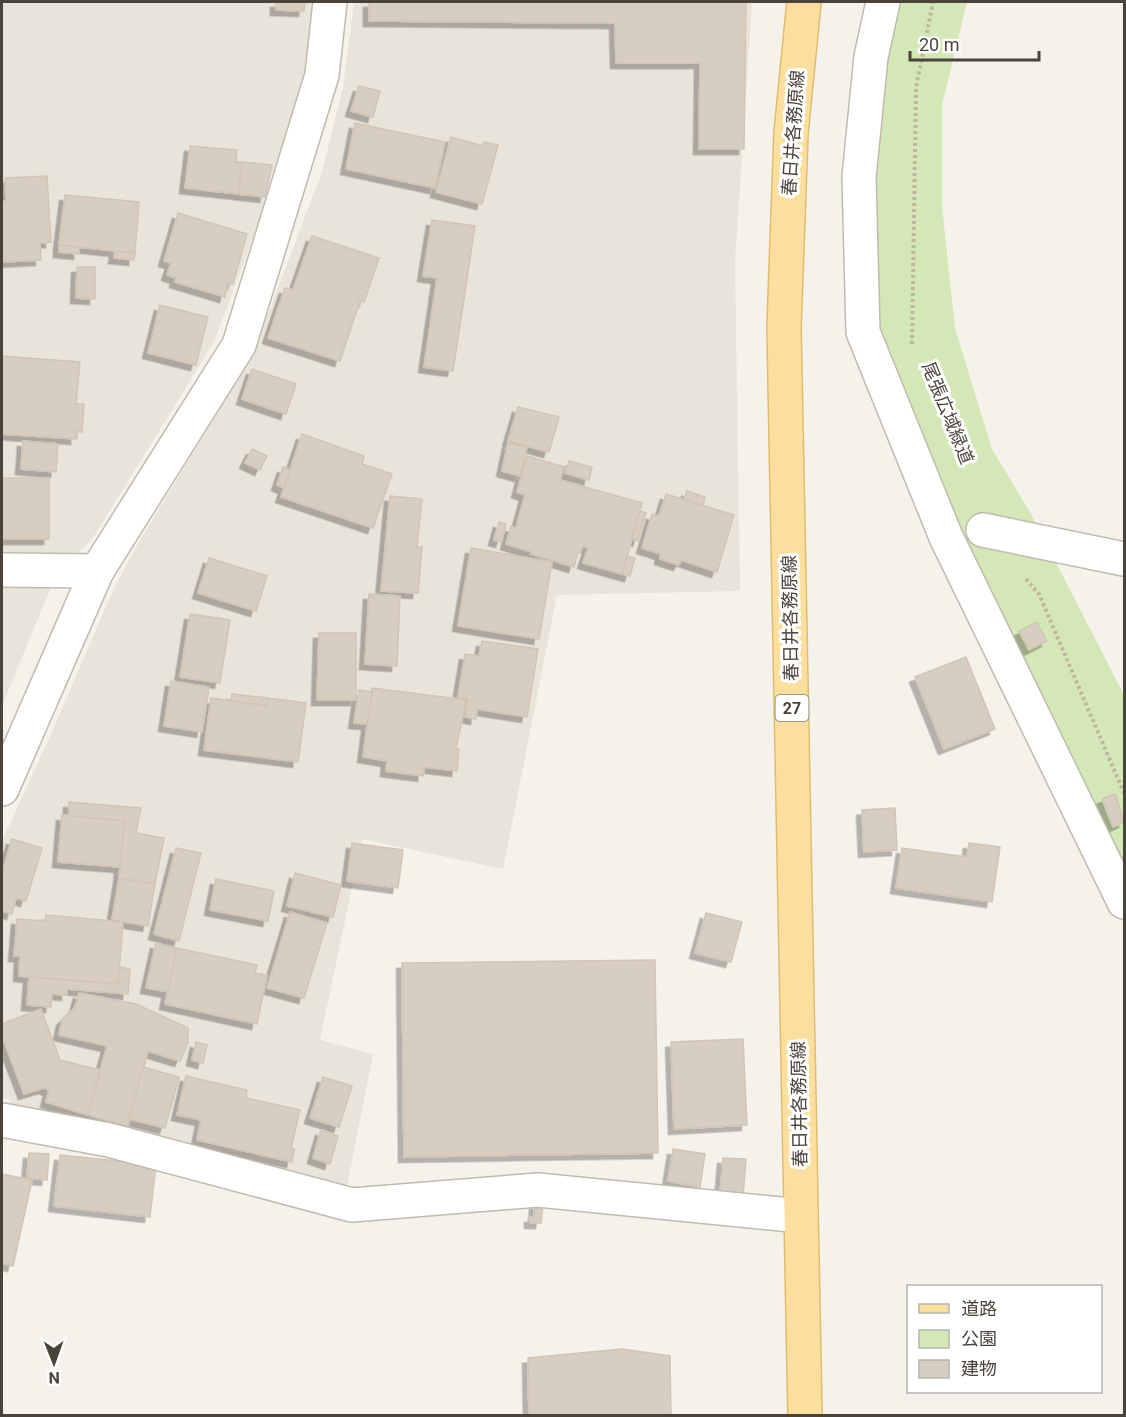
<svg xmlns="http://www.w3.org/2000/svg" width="1126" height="1417" viewBox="0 0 1126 1417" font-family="Roboto,'Noto Sans JP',sans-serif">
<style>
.residential{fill:#e9e4da}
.green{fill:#d3e8b6}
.building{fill:#d7cec1;stroke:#d2c5b4;stroke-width:1.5;filter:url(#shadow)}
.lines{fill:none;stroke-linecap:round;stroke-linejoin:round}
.minor-casing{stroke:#c1baae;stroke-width:36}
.major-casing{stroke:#e2bc6d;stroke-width:36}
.path{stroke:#c2b59f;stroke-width:4;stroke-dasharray:3 3;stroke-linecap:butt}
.minor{stroke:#fff;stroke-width:33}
.major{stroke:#fcdf9e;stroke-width:33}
.labels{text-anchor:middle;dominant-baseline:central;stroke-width:6;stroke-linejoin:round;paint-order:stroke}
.shield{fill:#fff;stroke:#807b74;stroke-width:1.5}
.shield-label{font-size:16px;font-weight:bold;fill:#4a4339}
.street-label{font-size:18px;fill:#4a4339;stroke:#fff}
</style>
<defs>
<filter id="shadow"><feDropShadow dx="-5.5" dy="5.5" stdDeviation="0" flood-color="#0004"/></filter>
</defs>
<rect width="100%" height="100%" fill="#f5f2ec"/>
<g class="residential">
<path d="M 2,2 L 311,2 L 311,12 L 304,81 L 281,163 L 214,342 L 93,538 L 55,577 L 2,706 Z"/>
<path d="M 354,2 L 752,2 L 735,262 L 740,591 L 557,595 L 503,869 L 362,839 L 320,1040 L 373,1054 L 346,1192 L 179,1145 L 9,1105 L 10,1100 L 2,1098 L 2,841 L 55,725 L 114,588 L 140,540 L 247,364 L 260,335 L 322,172 L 343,88 Z"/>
</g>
<path class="green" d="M 897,2 L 967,2 L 942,105 L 942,206 L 955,328 L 992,449 L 1031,514 L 1124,695 L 1124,882 L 968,555 L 890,365 L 878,316 L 873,178 L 885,61 Z"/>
<g class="building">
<path d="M 276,2 L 305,2 L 304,11 L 276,10 Z"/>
<path d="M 369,2 L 746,2 L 744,149 L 699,149 L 700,63 L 616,63 L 615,23 L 369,21 Z"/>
<path d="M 359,86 L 380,91 L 373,117 L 351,111 Z"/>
<path d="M 355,123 L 445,142 L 435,188 L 346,169 Z"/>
<path d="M 451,137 L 483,146 L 484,142 L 498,145 L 482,204 L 436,192 Z"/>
<path d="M 190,146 L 237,150 L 236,162 L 242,162 L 239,194 L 185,188 Z"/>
<path d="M 242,162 L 272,165 L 265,197 L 239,194 Z"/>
<path d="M 47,176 L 51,242 L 40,243 L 41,260 L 2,262 L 2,201 L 6,201 L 5,178 Z"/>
<path d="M 65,195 L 139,202 L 135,253 L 59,245 Z"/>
<path d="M 178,213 L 247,234 L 233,284 L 228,283 L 225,297 L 175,282 L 176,278 L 167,275 L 171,263 L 164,261 Z"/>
<path d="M 432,220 L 475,226 L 453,371 L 424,367 L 437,278 L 423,276 Z"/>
<path d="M 312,236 L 379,258 L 364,302 L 360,301 L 340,361 L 268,338 L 285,288 L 293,290 Z"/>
<path d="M 59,245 L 79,247 L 79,254 L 59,252 Z"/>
<path d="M 115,251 L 135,253 L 134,260 L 114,258 Z"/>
<path d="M 77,267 L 95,267 L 95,299 L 76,298 Z"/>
<path d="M 160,305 L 208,317 L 196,365 L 148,353 Z"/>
<path d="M 2,356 L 80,362 L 76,404 L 84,404 L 82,432 L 76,431 L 76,439 L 2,434 Z"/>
<path d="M 252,369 L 296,384 L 286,414 L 242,399 Z"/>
<path d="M 518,407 L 559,417 L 549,452 L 508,441 Z"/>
<path d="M 302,434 L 364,456 L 362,464 L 392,474 L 373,528 L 281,497 Z"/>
<path d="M 23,441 L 58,444 L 56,472 L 21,469 Z"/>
<path d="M 508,443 L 527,447 L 520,476 L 502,471 Z"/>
<path d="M 252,449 L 267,456 L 260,470 L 245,463 Z"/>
<path d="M 527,456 L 564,467 L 560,480 L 642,503 L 622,574 L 583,563 L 588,548 L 583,546 L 580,553 L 578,552 L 574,567 L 531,554 L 532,552 L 506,544 L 511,526 L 516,528 L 525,495 L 517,492 Z"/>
<path d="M 569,461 L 592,467 L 589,480 L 565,473 Z"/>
<path d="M 283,467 L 290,470 L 284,488 L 277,485 Z"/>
<rect x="2" y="478" width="47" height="61"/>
<path d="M 687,491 L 705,497 L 703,506 L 684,500 Z"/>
<path d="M 666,494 L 734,515 L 717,572 L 681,560 L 679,565 L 660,559 L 661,554 L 642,548 L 652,514 L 659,516 Z"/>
<path d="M 390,496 L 422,499 L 417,547 L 422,547 L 418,593 L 381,591 Z"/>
<path d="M 640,511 L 646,513 L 638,541 L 632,538 Z"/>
<path d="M 499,522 L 506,524 L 501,542 L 494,540 Z"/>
<path d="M 471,548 L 552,562 L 539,639 L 458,626 Z"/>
<path d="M 627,556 L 635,558 L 630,576 L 622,574 Z"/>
<path d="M 209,558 L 267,576 L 256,611 L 198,593 Z"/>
<path d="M 369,594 L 400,596 L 397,666 L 365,664 Z"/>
<path d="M 190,614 L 230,620 L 220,683 L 180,677 Z"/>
<path d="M 1037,622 L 1047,641 L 1029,650 L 1019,631 Z"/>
<path d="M 319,633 L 356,633 L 356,700 L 317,700 Z"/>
<path d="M 482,641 L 538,649 L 527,717 L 477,709 L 476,719 L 465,717 L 468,699 L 458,697 L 465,654 L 479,656 Z"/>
<path d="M 966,657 L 995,729 L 944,749 L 915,677 Z"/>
<path d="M 171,681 L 209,687 L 202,732 L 164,726 Z"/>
<path d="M 372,688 L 466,700 L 456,749 L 459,749 L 457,771 L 424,767 L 423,776 L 386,771 L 387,761 L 363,757 Z"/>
<path d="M 359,690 L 372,692 L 367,724 L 354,723 Z"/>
<path d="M 232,694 L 268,698 L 267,706 L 231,701 Z"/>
<path d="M 211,698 L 267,706 L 268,698 L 306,703 L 298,762 L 204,750 Z"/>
<path d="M 1115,794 L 1124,822 L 1113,827 L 1102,799 Z"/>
<path d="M 69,802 L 141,808 L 136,833 L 164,838 L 155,884 L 119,878 L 124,821 L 69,816 Z"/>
<path d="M 895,808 L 897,850 L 864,852 L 862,810 Z"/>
<path d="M 62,815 L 124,821 L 120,867 L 58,862 Z"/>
<path d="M 12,839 L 42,848 L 26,901 L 16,898 L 12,914 L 2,911 L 2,873 Z"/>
<path d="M 352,843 L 403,850 L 398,888 L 347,881 Z"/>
<path d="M 969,843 L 1000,847 L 992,902 L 896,888 L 902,848 L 967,857 Z"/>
<path d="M 176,848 L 201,853 L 179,941 L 154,934 Z"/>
<path d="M 295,873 L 341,885 L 333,917 L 287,906 Z"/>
<path d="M 119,878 L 155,884 L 148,926 L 112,920 Z"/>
<path d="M 216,879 L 274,891 L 268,921 L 210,910 Z"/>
<path d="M 290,912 L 327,923 L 304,998 L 267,988 Z"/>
<path d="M 706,913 L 742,922 L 731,962 L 695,953 Z"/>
<path d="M 46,915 L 123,922 L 118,984 L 19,976 L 20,956 L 14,956 L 17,919 L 45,921 Z"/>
<path d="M 156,943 L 177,948 L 168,992 L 146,988 Z"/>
<path d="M 177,948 L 257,965 L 255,973 L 267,975 L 257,1024 L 165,1004 Z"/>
<path d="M 655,960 L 658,1153 L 404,1157 L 402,963 Z"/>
<path d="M 120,967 L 130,969 L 128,994 L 67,989 L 67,995 L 52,994 L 51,1007 L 27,1005 L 29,977 L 118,984 Z"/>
<path d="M 79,993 L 136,1004 L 188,1028 L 188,1043 L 180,1061 L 148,1051 L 128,1126 L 88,1115 L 107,1046 L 59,1035 L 62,1020 L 75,1007 Z"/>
<path d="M 41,1009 L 60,1060 L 100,1070 L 88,1115 L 46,1102 L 49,1090 L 44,1088 L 24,1094 L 2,1036 L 2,1024 Z"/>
<path d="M 743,1039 L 747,1125 L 674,1129 L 671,1042 Z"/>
<path d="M 196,1042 L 207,1045 L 203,1063 L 192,1060 Z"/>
<path d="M 143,1067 L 179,1077 L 165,1128 L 129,1119 Z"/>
<path d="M 186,1076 L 247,1090 L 246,1098 L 300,1110 L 291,1148 L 294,1149 L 292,1162 L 197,1140 L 201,1120 L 177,1115 Z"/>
<path d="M 323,1077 L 352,1086 L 339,1127 L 310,1118 Z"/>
<path d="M 321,1130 L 338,1136 L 330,1164 L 313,1158 Z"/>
<path d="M 673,1149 L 705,1154 L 700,1187 L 668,1181 Z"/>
<path d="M 29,1153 L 49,1154 L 47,1180 L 27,1178 Z"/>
<path d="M 60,1155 L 156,1165 L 150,1217 L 54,1206 Z"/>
<path d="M 723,1158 L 746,1159 L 743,1196 L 720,1195 Z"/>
<path d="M 2,1174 L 32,1180 L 13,1266 L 2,1263 Z"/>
<path d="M 535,1204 L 543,1204 L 541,1223 L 530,1223 L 530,1217 L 534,1217 Z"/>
<path d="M 622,1349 L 670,1356 L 671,1416 L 529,1416 L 528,1358 Z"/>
</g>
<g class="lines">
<defs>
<g id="minor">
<path d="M 883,2 L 871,57 L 859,177 L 863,332 L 946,537 L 1124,902"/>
<path d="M 983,530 L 1124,559"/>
<path d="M 2,570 L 97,571"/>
<path d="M 2,789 L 97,571 L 239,345 L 322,75 L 330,2"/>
<path d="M 2,1120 L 109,1140 L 352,1205 L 538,1190 L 801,1216"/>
</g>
<path id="major" d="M 804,2 L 791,133 L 784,327 L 805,1416"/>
</defs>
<use href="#minor" class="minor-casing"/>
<use href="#major" class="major-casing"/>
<g class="path">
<path d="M 912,344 L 916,88 L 933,2"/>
<path d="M 1026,579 L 1039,594 L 1124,793"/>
</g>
<use href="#minor" class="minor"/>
<use href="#major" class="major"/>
</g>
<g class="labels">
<rect class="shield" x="775.5" y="695" width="33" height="26" rx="4.5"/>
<g class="shield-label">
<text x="792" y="708">27</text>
</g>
<g class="street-label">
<text transform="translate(793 133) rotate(-86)">春日井各務原線</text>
<text transform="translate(948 413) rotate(68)">尾張広域緑道</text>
<text transform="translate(790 618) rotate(-91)">春日井各務原線</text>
<text transform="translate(799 1104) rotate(-91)">春日井各務原線</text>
</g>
</g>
<rect width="1126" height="1417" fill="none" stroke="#4a4339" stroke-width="6"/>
<rect x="907" y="1285" width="195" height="108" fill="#ffffff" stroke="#b7b4b0" stroke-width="1.5"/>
<rect x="919" y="1304" width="30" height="9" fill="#fcdf9e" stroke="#b7b4b0" stroke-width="1.5"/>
<text x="961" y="1315" font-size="18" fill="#4a4339">道路</text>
<rect x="919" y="1330" width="30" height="18" fill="#d3e8b6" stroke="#b7b4b0" stroke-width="1.5"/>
<text x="961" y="1345" font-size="18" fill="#4a4339">公園</text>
<rect x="919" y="1360" width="30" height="18" fill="#d7cec1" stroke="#b7b4b0" stroke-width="1.5"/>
<text x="961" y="1375" font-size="18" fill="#4a4339">建物</text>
<g transform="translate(54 1363) rotate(179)" stroke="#ffffff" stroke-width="4.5" paint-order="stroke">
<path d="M0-4.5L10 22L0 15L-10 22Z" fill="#4a4339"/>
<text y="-9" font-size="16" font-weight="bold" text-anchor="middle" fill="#4a4339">N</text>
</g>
<path d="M910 51v9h129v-9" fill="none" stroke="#4a4339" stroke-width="3"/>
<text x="919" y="51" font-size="18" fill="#4a4339" stroke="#ffffff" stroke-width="4.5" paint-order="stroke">20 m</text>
</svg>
